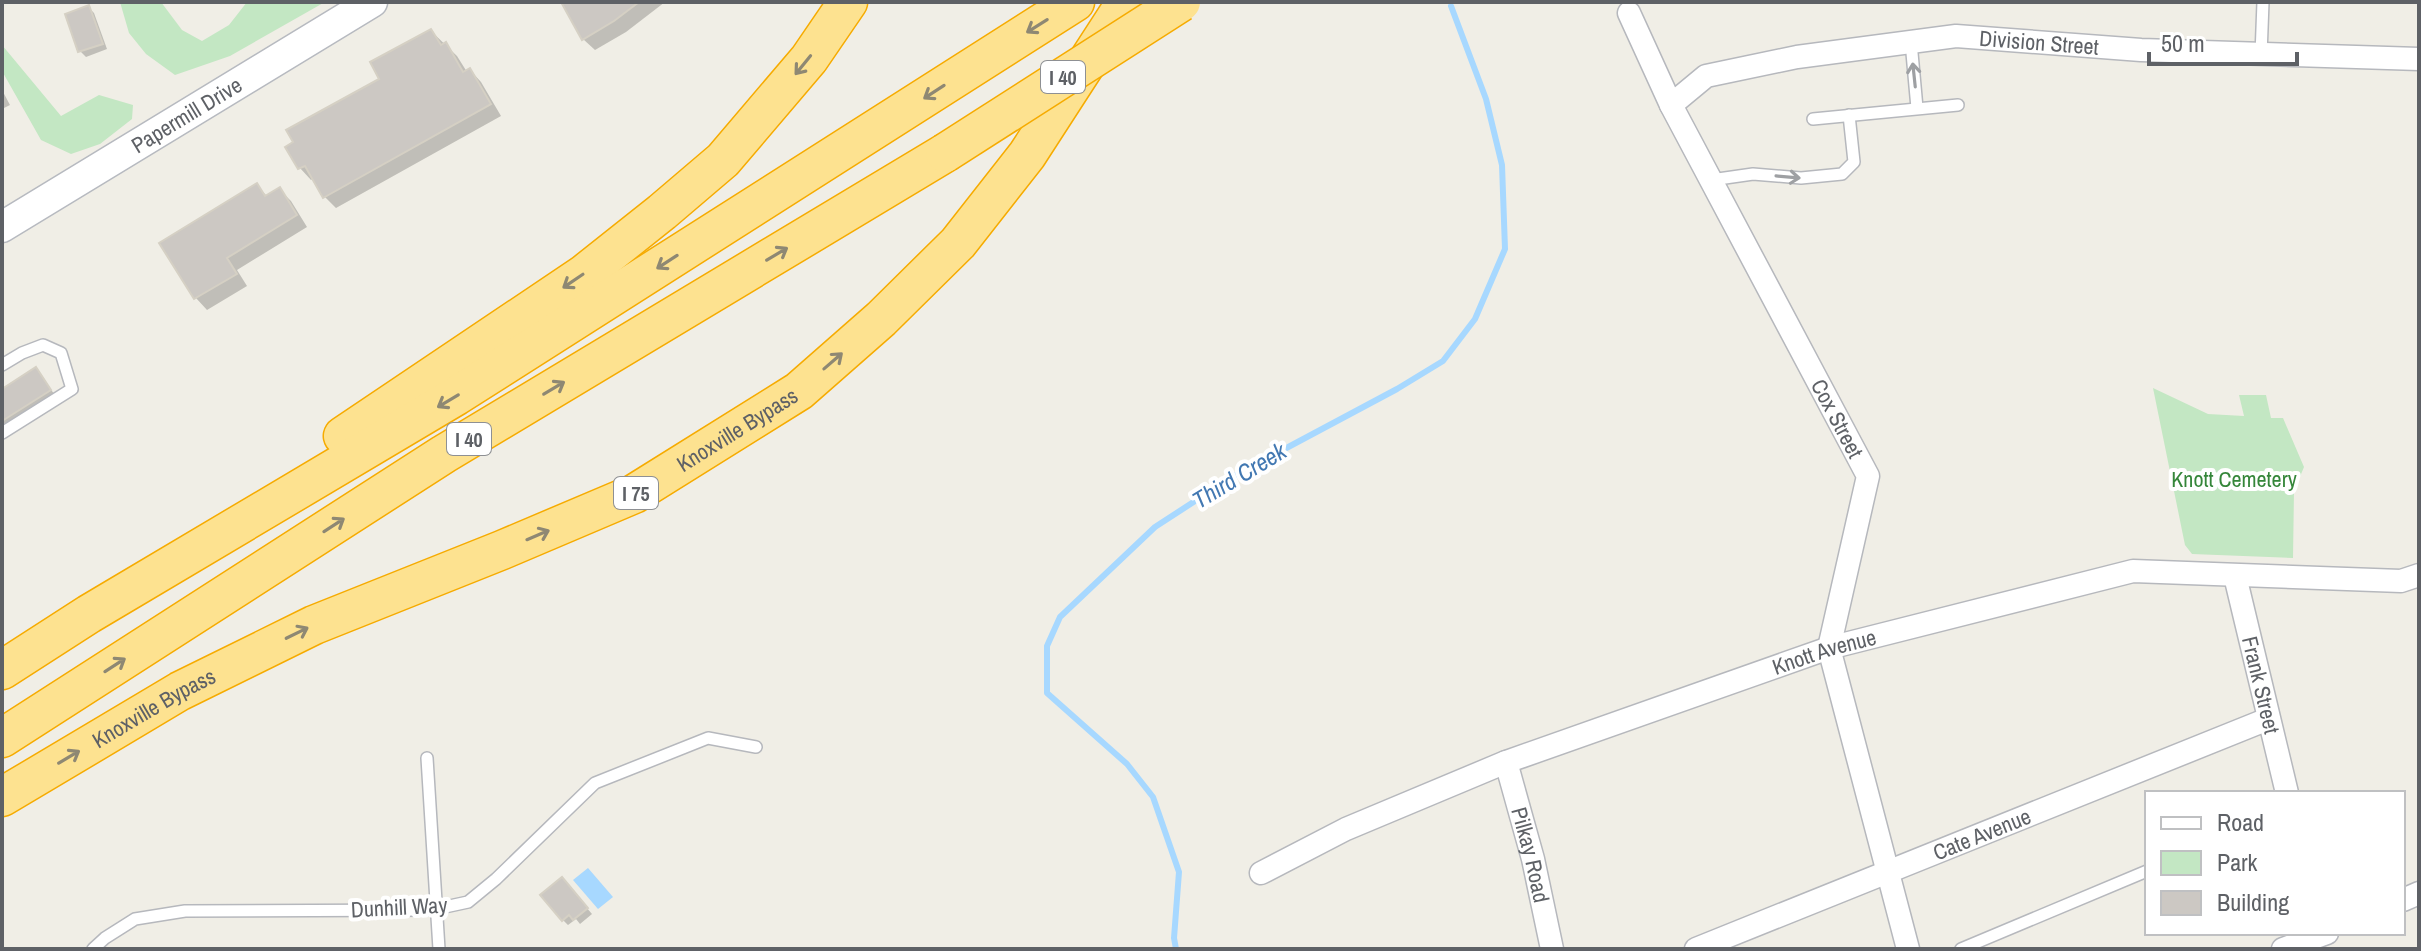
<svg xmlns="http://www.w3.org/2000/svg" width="2421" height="951" viewBox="0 0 2421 951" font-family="'Archivo Narrow',sans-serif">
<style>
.green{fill:#c3e7c3}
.water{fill:#a7d8ff}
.shadow{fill:#0003}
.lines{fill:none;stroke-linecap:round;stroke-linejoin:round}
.stream{stroke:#a7d8ff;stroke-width:6}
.building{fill:#ccc8c3;stroke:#d5d0c4;stroke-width:2}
.lane-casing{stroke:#b6b8bd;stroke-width:14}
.street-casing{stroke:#b6b8bd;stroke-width:25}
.secondary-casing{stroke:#b7bac0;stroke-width:33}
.highway-casing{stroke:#f6ab00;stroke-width:41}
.lane{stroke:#fff;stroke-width:11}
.street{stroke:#fff;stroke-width:22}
.secondary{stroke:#fff;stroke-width:30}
.highway{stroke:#fde290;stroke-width:38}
.highway-bridge-casing{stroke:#f6ab00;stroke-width:41;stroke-linecap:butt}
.highway-bridge{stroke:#fde290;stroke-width:38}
.oneway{stroke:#8e8873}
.oneway2{stroke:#9ea0a3}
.labels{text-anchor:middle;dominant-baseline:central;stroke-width:8;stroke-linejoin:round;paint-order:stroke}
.shield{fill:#fff;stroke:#8e9094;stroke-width:2}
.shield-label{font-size:20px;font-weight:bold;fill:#5e6166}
.street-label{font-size:22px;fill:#5e6166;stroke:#fff}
.park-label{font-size:22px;fill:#35863a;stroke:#fff}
.water-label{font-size:24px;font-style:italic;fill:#4278b2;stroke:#fff}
</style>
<rect width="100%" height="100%" fill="#f0eee6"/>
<g class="green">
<path d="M 120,2 L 161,2 L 182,30 L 202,41 L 229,25 L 247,2 L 325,2 L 230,56 L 175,75 L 146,54 L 129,33 Z"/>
<path d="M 2,45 L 61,116 L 99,95 L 133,105 L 132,119 L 100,144 L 71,154 L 41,140 L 2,71 Z"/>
<path d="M 2153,388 L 2208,414 L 2244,416 L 2239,395 L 2266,395 L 2271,418 L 2283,418 L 2304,467 L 2294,491 L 2293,558 L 2192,554 L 2185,545 Z"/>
</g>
<path class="water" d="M 588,868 L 613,897 L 598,909 L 573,880 Z"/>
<g class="shadow">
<path d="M 563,2 L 665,2 L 626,32 L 595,50 L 583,39 Z"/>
<path d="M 89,8 L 94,13 L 107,49 L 86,57 L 80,51 L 67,15 Z"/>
<path d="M 431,31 L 457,56 L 467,72 L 470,70 L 481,82 L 501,116 L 336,208 L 324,196 L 314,178 L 311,180 L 300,168 Z"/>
<path d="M 2,90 L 10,105 L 2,109 Z"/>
<path d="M 257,186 L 268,197 L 280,190 L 291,201 L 307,227 L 237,270 L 247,286 L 207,310 L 196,298 L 162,244 Z"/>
<path d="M 36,370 L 58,399 L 2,434 L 2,391 Z"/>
<path d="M 567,885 L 592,914 L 580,924 L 576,919 L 568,925 L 563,920 Z"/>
</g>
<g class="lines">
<path class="stream" d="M 1176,949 L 1174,938 L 1179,872 L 1153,797 L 1127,764 L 1047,693 L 1047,646 L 1060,617 L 1155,527 L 1232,477 L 1397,389 L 1443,361 L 1475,319 L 1505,249 L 1502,165 L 1486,99 L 1451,6"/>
</g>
<g class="building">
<path d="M 561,2 L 639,2 L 614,21 L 582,40 Z"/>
<path d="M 89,5 L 103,44 L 78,52 L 65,14 Z"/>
<path d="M 431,29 L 441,45 L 446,42 L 463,72 L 470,68 L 491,104 L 323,198 L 305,166 L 298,169 L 285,147 L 293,142 L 286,130 L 379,79 L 370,62 Z"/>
<path d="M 257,183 L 265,196 L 280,187 L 297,215 L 227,258 L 237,274 L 194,299 L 159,243 Z"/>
<path d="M 36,367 L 51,390 L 2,421 L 2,389 Z"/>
<path d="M 562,877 L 588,908 L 573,920 L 569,915 L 562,921 L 540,895 Z"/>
</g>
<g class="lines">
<defs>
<g id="lane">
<path d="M 1911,42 L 1917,108"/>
<path d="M 2261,55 L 2263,2"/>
<path d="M 1813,119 L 1958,105"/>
<path d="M 1711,180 L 1753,174 L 1801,178 L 1842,174 L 1854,162 L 1849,115"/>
<path d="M 2,365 L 22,353 L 43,345 L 61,353 L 72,389 L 2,433"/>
<path d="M 427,758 L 439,949"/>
<path d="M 93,949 L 105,938 L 135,919 L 185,911 L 431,910 L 468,902 L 496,879 L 595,783 L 708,738 L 756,747"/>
<path d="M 1961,949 L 2147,871"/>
</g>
<g id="street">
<path id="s1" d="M 1629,13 L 1671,105 L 1868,476 L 1829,648 L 1908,949"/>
<path id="s2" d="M 1671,105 L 1706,76 L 1797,57 L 1956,36 L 2141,50 L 2419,59"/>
<path id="s3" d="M 2235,576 L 2287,793"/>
<path id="s4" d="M 1506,762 L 1533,859 L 1552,949"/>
<path id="s5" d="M 1261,873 L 1346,829 L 1506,762 L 1829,648 L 2133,571 L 2401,581 L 2419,575"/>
<path d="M 2403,900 L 2419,893"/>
<path id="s6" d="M 1696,949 L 2268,719"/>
<path d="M 2283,949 L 2327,933"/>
</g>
<g id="secondary">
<path id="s7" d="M 2,227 L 372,2"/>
</g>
<g id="highway">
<path d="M 343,436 L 584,274 L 662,212 L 723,160 L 809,59 L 848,2"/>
<path d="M 2,670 L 89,614 L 456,396 L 1075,2"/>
<path d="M 2,738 L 444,454 L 945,153"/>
<path id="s8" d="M 2,797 L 180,691 L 314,625 L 502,550 L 634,494 L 799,391 L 881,319 L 958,243 L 1027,155 L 1126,2"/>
</g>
</defs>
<use href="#lane" class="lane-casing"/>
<use href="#street" class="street-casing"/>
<use href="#secondary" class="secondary-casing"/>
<use href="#highway" class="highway-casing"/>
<use href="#lane" class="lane"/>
<use href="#street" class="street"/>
<use href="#secondary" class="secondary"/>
<use href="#highway" class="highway"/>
<defs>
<path id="highway-bridge" d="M 945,153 L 1181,2"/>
</defs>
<use href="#highway-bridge" class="highway-bridge-casing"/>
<use href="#highway-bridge" class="highway-bridge"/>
</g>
<defs><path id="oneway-shaft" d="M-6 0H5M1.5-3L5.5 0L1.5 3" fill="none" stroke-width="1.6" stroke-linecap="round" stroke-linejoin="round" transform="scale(2)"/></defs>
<g class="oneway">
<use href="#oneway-shaft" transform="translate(1037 26) rotate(148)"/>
<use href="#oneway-shaft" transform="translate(803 65) rotate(129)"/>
<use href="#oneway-shaft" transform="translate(934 92) rotate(147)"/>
<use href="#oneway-shaft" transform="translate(777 254) rotate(-31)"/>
<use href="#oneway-shaft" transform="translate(667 262) rotate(147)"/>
<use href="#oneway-shaft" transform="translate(573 281) rotate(146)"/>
<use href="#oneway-shaft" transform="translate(833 361) rotate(-41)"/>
<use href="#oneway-shaft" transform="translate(554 388) rotate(-31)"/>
<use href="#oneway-shaft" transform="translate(448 401) rotate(149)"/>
<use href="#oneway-shaft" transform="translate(334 525) rotate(-33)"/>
<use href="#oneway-shaft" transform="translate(538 535) rotate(-23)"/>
<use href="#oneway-shaft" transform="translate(297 633) rotate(-26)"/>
<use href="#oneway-shaft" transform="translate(115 665) rotate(-33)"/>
<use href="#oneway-shaft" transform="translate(69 757) rotate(-31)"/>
</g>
<g class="oneway2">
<use href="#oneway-shaft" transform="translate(1914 75) rotate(-96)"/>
<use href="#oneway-shaft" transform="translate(1788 177) rotate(5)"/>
</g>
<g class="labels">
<g class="shield">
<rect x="1041" y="61" width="44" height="32" rx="6"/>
<rect x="447" y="423" width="44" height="32" rx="6"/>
<rect x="614" y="477" width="44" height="32" rx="6"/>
</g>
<g class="shield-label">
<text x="1063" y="77">I 40</text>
<text x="469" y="439">I 40</text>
<text x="636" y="493">I 75</text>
</g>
<g class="street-label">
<text stroke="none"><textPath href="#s2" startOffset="382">Division Street</textPath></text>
<text stroke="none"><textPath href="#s7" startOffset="216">Papermill Drive</textPath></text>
<text stroke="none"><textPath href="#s1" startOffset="456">Cox Street</textPath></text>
<text stroke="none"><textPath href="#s8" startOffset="824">Knoxville Bypass</textPath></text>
<text stroke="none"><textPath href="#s5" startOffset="606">Knott Avenue</textPath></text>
<text stroke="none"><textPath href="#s3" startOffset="112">Frank Street</textPath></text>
<text stroke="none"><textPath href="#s8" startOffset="176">Knoxville Bypass</textPath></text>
<text stroke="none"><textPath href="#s6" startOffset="308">Cate Avenue</textPath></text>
<text stroke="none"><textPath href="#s4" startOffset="96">Pilkay Road</textPath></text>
<text transform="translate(399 907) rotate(-3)">Dunhill Way</text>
</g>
<g class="park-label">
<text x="2234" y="479">Knott Cemetery</text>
</g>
<g class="water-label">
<text transform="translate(1239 475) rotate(-31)">Third Creek</text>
</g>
</g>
<rect width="2421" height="951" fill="none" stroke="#5e6166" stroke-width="8"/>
<rect x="2145" y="791" width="260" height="144" fill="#ffffff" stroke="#bfc0c2" stroke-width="2"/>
<rect x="2161" y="817" width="40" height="12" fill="#ffffff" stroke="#bfc0c2" stroke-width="2"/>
<text x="2217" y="831" font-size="24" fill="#5e6166">Road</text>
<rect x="2161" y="851" width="40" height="24" fill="#c3e7c3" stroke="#bfc0c2" stroke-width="2"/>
<text x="2217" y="871" font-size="24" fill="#5e6166">Park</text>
<rect x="2161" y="891" width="40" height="24" fill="#ccc8c3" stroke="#bfc0c2" stroke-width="2"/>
<text x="2217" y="911" font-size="24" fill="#5e6166">Building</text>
<path d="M2149 52v12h148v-12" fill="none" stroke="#5e6166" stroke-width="4"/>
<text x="2161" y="52" font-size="24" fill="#5e6166" stroke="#ffffff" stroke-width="6" paint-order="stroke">50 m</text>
</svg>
